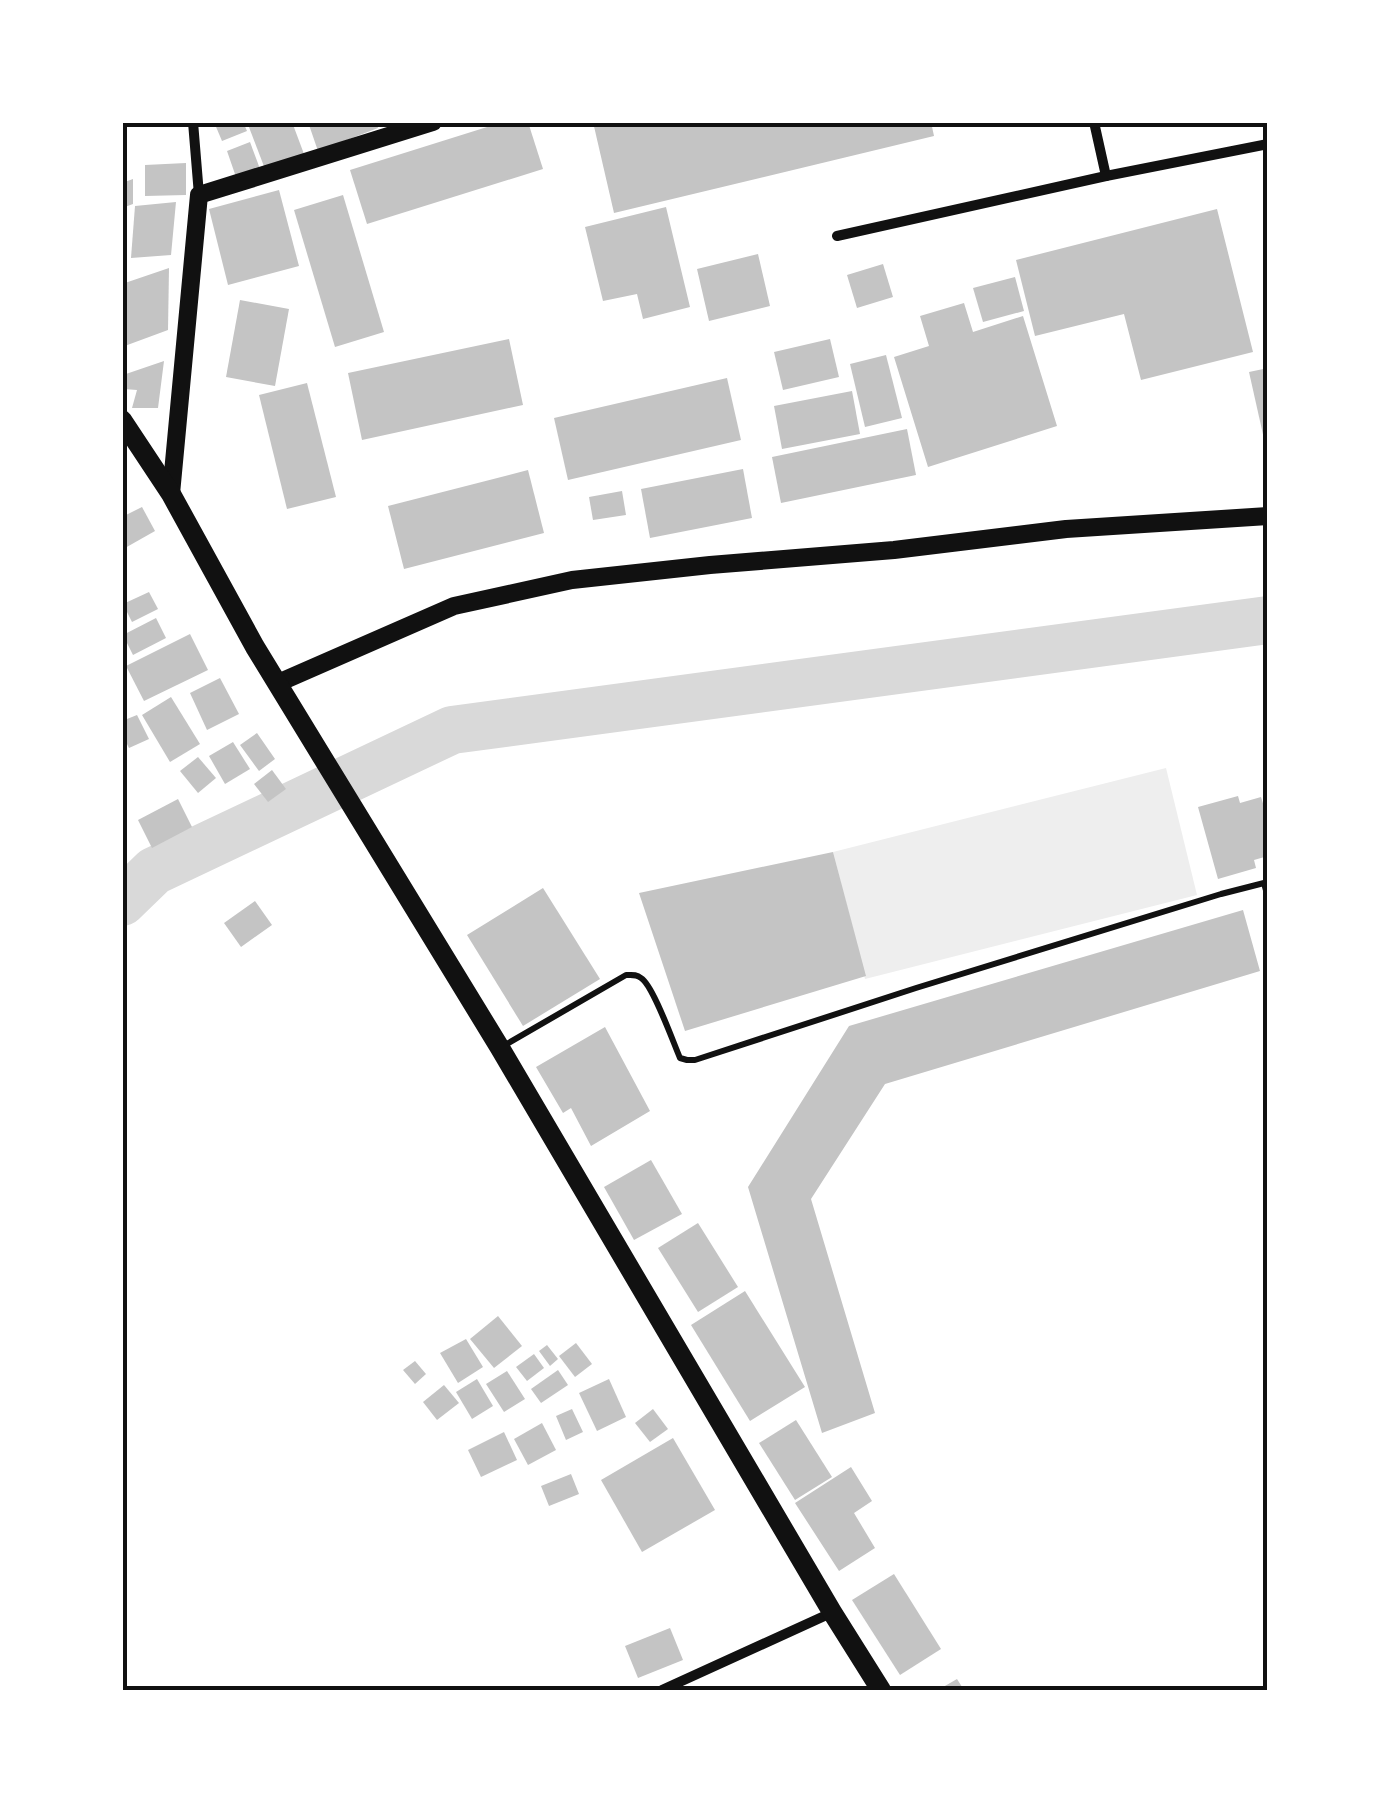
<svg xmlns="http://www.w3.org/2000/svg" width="1390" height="1813" viewBox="0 0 1390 1813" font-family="Karla,sans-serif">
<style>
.green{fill:#eee}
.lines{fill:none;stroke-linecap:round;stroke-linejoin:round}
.river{stroke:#d9d9d9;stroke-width:48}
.building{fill:#c4c4c4}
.service{stroke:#111;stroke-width:6}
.minor{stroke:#111;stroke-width:10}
.tertiary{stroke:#111;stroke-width:18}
.secondary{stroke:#111;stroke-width:20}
.neatline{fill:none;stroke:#111;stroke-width:4}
</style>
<rect width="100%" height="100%" fill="#fff"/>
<path class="green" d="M 1166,768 L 1197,895 L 865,979 L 833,852 Z"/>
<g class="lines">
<path class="river" d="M 122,902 L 154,871 L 452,730 L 1268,620"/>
</g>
<g class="building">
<path d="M 214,122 L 243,122 L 247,131 L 222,141 Z"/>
<path d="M 247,122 L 292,122 L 304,154 L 265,169 Z"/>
<path d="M 308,122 L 376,122 L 378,128 L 318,151 Z"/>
<path d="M 503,122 L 528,122 L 543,169 L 367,224 L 350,170 Z"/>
<path d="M 593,122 L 931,122 L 934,136 L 614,213 Z"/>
<path d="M 250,142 L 260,169 L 236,177 L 227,151 Z"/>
<path d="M 186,163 L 186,195 L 145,196 L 145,165 Z"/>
<path d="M 133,179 L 133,204 L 122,208 L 122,183 Z"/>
<path d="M 279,190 L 299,266 L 228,285 L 209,209 Z"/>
<path d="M 343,195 L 384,332 L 335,347 L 294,210 Z"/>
<path d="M 176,202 L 171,255 L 131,258 L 135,206 Z"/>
<path d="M 666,207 L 690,307 L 643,319 L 637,294 L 603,301 L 585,227 Z"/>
<path d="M 1217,209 L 1253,352 L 1141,380 L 1124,314 L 1035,336 L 1016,260 Z"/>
<path d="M 758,254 L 770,306 L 709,321 L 697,269 Z"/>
<path d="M 883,264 L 893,297 L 857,308 L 847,275 Z"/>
<path d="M 169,268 L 168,330 L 122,347 L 122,284 Z"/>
<path d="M 1015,277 L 1024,311 L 983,322 L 973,288 Z"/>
<path d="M 240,300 L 289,309 L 275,386 L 226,377 Z"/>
<path d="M 964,303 L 973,332 L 1023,316 L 1057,426 L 928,467 L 894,357 L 929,346 L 920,316 Z"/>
<path d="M 509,339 L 523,405 L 362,440 L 348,373 Z"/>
<path d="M 830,339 L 839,377 L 783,390 L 774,352 Z"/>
<path d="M 886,355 L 902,418 L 865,427 L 850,364 Z"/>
<path d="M 164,361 L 158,408 L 132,408 L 137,390 L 124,389 L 123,375 Z"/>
<path d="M 1268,368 L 1268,448 L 1266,448 L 1249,372 Z"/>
<path d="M 727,378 L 741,440 L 568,480 L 554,418 Z"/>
<path d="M 307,383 L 336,497 L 287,509 L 259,395 Z"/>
<path d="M 852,391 L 860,434 L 782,449 L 774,406 Z"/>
<path d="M 907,429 L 916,475 L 781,503 L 772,457 Z"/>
<path d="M 743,469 L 752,518 L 650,538 L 641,489 Z"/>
<path d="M 528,470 L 544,533 L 404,569 L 388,506 Z"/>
<path d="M 622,491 L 626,515 L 593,520 L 589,497 Z"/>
<path d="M 142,507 L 155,531 L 125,548 L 122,544 L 122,517 Z"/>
<path d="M 149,592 L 158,609 L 132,622 L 123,604 Z"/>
<path d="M 156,618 L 166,638 L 133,655 L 123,635 Z"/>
<path d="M 190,634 L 208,670 L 144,701 L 126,666 Z"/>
<path d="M 220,678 L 239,714 L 207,730 L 190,693 Z"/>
<path d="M 171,697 L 200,744 L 170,762 L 142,715 Z"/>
<path d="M 137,715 L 149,739 L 129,748 L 122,734 L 122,721 Z"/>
<path d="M 257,733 L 275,759 L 259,771 L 240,745 Z"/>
<path d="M 233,742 L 250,769 L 225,784 L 209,756 Z"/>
<path d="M 198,757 L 216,778 L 198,793 L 180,771 Z"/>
<path d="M 272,770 L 286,789 L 268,802 L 254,784 Z"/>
<path d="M 1238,796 L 1240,803 L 1261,797 L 1268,819 L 1268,856 L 1254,860 L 1256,868 L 1218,879 L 1198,807 Z"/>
<path d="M 178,799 L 192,827 L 152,848 L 138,820 Z"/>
<path d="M 833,852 L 866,976 L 685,1031 L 639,893 Z"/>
<path d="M 543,888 L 600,979 L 523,1026 L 467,935 Z"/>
<path d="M 255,901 L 272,925 L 241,947 L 224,923 Z"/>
<path d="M 1243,910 L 1260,971 L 885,1084 L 811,1199 L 875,1413 L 822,1433 L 748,1187 L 849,1026 Z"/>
<path d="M 605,1027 L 650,1111 L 591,1146 L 571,1108 L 563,1113 L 536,1067 Z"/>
<path d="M 651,1160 L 682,1214 L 634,1240 L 604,1187 Z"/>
<path d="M 698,1223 L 738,1287 L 698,1312 L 658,1248 Z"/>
<path d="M 745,1291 L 805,1387 L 750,1421 L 691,1325 Z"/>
<path d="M 498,1316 L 522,1346 L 494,1368 L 470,1339 Z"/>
<path d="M 466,1339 L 483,1367 L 458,1383 L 440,1353 Z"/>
<path d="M 576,1343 L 592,1364 L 575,1377 L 559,1356 Z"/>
<path d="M 547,1345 L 558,1359 L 550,1366 L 539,1351 Z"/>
<path d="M 534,1354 L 544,1368 L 527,1381 L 516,1367 Z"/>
<path d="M 415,1361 L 426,1374 L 415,1384 L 403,1370 Z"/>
<path d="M 558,1370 L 568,1385 L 541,1403 L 531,1389 Z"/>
<path d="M 507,1371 L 525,1399 L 504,1412 L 486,1384 Z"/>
<path d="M 477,1379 L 493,1406 L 472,1419 L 456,1392 Z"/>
<path d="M 609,1379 L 626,1417 L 597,1431 L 579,1393 Z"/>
<path d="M 444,1385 L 459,1403 L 437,1420 L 423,1402 Z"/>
<path d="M 572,1409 L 583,1432 L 566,1440 L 556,1416 Z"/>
<path d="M 653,1409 L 668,1429 L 650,1442 L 635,1423 Z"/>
<path d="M 796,1420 L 832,1477 L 795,1500 L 759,1443 Z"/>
<path d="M 542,1423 L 556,1450 L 528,1465 L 514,1439 Z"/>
<path d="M 504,1432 L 517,1460 L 481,1477 L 468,1450 Z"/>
<path d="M 673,1438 L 715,1510 L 642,1552 L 601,1480 Z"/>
<path d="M 851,1467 L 872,1501 L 854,1513 L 875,1548 L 839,1571 L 795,1503 Z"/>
<path d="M 571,1474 L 579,1494 L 549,1506 L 541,1486 Z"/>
<path d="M 894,1574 L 941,1649 L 900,1675 L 852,1600 Z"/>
<path d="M 670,1628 L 683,1660 L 638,1678 L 625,1646 Z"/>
<path d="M 957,1679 L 964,1690 L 938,1690 Z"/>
</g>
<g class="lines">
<path class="service" d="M 505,1045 L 626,975 C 632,975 636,974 641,978 C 653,985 673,1042 680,1058 L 687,1060 L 695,1060 L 916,988 L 1221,894 L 1264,883 L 1268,898"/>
<g class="minor">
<path d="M 193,122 L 199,195"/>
<path d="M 1094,122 L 1106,176"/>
<path d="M 837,236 L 1106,176 L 1268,144"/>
<path d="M 662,1690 L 831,1613"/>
</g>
<g class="tertiary">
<path d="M 171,494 L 199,195 L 433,122"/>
<path d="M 278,683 L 454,606 L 572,580 L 710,565 L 894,550 L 1066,529 L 1268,516"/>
</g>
<path class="secondary" d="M 122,420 L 171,494 L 255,647 L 500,1048 L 832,1612 L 881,1690"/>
</g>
<rect width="1390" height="1813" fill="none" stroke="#ffffff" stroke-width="250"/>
<rect x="125" y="125" width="1140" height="1563" class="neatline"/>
</svg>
